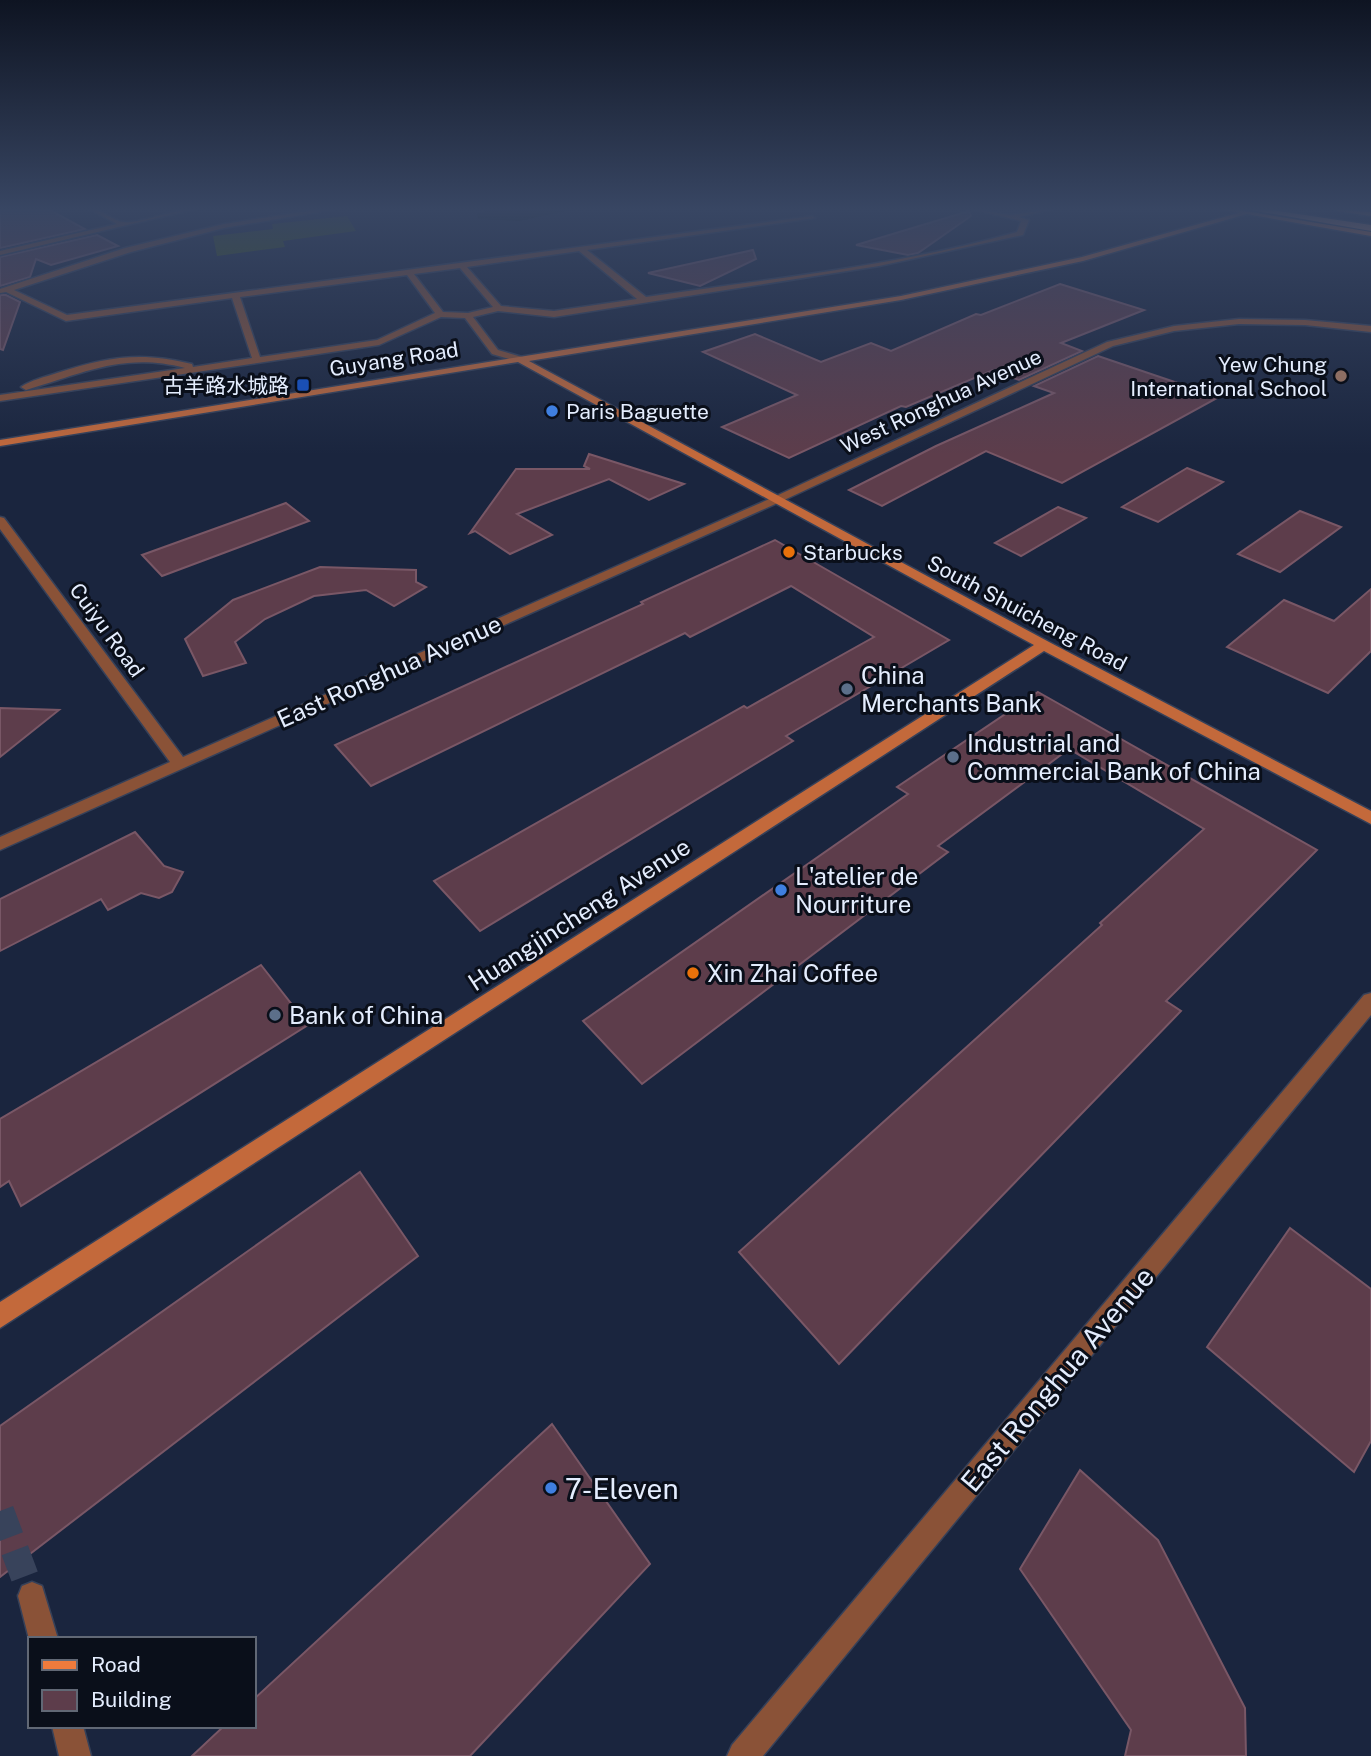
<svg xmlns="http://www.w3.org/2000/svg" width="1371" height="1756" viewBox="0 0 1371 1756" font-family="'Public Sans','Noto Sans SC',sans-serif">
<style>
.green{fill:#3f5413}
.water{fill:#041717}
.building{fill:#5d3d4b;stroke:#795766;stroke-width:2}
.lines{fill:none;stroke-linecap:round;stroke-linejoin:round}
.street-tunnel{stroke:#38435b;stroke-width:28;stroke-dasharray:28 14;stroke-linecap:butt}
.street-casing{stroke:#364159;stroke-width:3}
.secondary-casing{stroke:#364159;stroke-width:3}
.primary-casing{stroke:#364159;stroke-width:3}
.highway-casing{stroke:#364159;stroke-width:3}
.street{fill:#8a5237;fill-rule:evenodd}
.secondary{fill:#c3693b;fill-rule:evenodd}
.primary{fill:#ee7b3c;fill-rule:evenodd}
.highway{fill:#f3a078;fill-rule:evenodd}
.education-dot{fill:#8d6e63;stroke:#0a0f1a;stroke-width:2.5}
.transit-dot{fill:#1a4fb4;stroke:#0a0f1a;stroke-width:2.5}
.shop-dot{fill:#3f7fe0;stroke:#0a0f1a;stroke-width:2.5}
.food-dot{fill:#e8710a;stroke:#0a0f1a;stroke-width:2.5}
.service-dot{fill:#5c6f8a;stroke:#0a0f1a;stroke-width:2.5}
.labels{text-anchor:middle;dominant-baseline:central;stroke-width:6;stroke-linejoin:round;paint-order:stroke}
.far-street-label{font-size:21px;fill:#e4edfe;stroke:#0a0f1a}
.far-poi-label{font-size:21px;fill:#e4edfe;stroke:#0a0f1a;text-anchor:end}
.street-label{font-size:24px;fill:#e4edfe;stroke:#0a0f1a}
.poi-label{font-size:24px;fill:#e4edfe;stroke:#0a0f1a;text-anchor:start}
.near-street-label{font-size:28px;fill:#e4edfe;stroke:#0a0f1a}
.near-poi-label{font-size:28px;fill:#e4edfe;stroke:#0a0f1a;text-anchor:start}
</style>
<rect width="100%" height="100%" fill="#1a253e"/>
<path class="green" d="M 347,216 L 356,231 L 283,241 L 285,247 L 217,256 L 213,236 L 273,229 L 272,224 Z"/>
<path class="water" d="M 497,209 L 576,209 L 519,221 L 478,219 L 477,213 Z"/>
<g class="building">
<path d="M 0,209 L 48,209 L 85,229 L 0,248 Z"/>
<path d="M 969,211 L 971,216 L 918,253 L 908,255 L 856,245 Z"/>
<path d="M 97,235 L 118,246 L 51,265 L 36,259 L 30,277 L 0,286 L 0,257 Z"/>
<path d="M 753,250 L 756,259 L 700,286 L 648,273 Z"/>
<path d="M 1060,284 L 1144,310 L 1061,343 L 1082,351 L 1019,380 L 993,370 L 906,407 L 901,406 L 789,458 L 722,427 L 797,395 L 703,352 L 755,334 L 821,362 L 871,343 L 891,351 L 976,314 L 981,315 Z"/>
<path d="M 0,295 L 6,295 L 20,302 L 3,350 L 0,349 Z"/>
<path d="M 1098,356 L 1219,397 L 1062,483 L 986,451 L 882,506 L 849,490 L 936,446 L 1054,393 L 1034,386 Z"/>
<path d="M 589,454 L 684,484 L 649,500 L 609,479 L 517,514 L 552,535 L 510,554 L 475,531 L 470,533 L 516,469 L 590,469 L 584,466 Z"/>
<path d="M 1187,468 L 1223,482 L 1158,522 L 1122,507 Z"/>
<path d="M 286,503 L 309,521 L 162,576 L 142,555 Z"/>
<path d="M 1058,507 L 1086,518 L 1021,556 L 995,543 Z"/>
<path d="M 1300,511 L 1341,527 L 1280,572 L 1238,554 Z"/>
<path d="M 775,540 L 949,640 L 786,736 L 793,741 L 480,931 L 434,881 L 744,706 L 747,708 L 874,637 L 791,586 L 690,637 L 685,633 L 371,786 L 335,745 L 643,604 L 641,602 Z"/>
<path d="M 320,567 L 416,570 L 416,582 L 426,587 L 394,606 L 366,590 L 314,596 L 265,619 L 235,642 L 246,663 L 203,676 L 185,639 L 233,600 Z"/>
<path d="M 1371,589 L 1371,651 L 1328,693 L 1227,647 L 1284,600 L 1334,621 Z"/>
<path d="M 1038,692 L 1317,850 L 1166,1001 L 1181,1011 L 839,1364 L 739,1252 L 1102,925 L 1100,923 L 1204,829 L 1069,749 L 938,846 L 948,852 L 642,1084 L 583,1021 L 908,794 L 897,787 Z"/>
<path d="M 0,708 L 59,710 L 0,757 Z"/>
<path d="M 135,832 L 164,866 L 183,872 L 172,892 L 159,898 L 141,893 L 108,910 L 101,899 L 0,951 L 0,899 Z"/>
<path d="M 261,965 L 308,1025 L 21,1206 L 9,1181 L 0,1187 L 0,1119 Z"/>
<path d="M 360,1172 L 418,1256 L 0,1577 L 0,1426 Z"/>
<path d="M 1290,1228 L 1371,1289 L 1371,1441 L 1354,1472 L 1207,1347 Z"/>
<path d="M 552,1424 L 650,1564 L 470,1756 L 192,1756 L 224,1726 L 254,1726 L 254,1699 Z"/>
<path d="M 1080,1470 L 1158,1540 L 1245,1708 L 1246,1756 L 1125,1756 L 1131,1730 L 1020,1569 Z"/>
</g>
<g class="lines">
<path class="street-tunnel" d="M 0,1511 L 32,1596"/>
<defs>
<g id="street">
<path d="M 89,209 C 103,209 112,221 124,222 C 140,224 174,209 195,209 L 0,255 L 0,251 L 117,224 Z"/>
<path d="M 320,209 L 336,209 L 224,228 L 131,252 L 14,290 L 67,315 L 812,216 L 815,218 L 587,250 L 646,297 C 769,279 897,266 1017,232 L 1021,221 L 972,209 L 1010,215 L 1052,209 L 1019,217 L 1029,220 L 1023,235 L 879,266 L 554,317 L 498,311 L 473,317 L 498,350 L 522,357 L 522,361 L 519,362 L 492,354 L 465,318 L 441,317 L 379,345 L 0,401 L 0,395 L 185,368 C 124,352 84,373 26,390 L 21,387 C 31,380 45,377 57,373 C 106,357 141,351 192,364 L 193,367 L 252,358 L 232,298 L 66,321 L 6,292 L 0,293 L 0,289 L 125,248 L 224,224 ZM 579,251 L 637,299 L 554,311 L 501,306 L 467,267 ZM 460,268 L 493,307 L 468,313 L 443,312 L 414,274 ZM 407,275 L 435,313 L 377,340 L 260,357 L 240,297 Z"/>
<path d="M 1239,319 L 1305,320 L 1371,326 L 1371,332 L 1305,325 L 1239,324 L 1174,331 L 1113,346 L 782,501 L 0,850 L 0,837 L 170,762 L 0,529 L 0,517 L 4,518 L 183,757 L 774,497 L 1107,342 L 1174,326 Z"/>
<path d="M 1371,993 L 1371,1015 L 763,1756 L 727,1756 L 732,1745 L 1364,995 Z"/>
<path d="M 32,1582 L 42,1586 L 58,1639 L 30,1639 L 30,1643 L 18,1596 L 22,1586 Z"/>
<path d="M 52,1726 L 83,1726 L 91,1756 L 59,1756 Z"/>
</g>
<path id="secondary" d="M 1245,211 L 1247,214 L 1083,261 L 901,300 L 529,361 L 1049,642 L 1371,811 L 1371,824 L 1044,651 L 0,1328 L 0,1302 L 1034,645 L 518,362 L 0,446 L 0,440 L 901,296 L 1082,257 Z"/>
<g id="primary">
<path d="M 1218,209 L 1233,209 L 1371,232 L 1371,236 Z"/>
<path d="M 1334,209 L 1371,212 L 1371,216 L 1337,211 Z"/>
</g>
<path id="highway" d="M 1245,209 L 1265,209 L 1371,225 L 1371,231 Z"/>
</defs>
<use href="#street" class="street-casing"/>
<use href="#secondary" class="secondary-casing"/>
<use href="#primary" class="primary-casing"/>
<use href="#highway" class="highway-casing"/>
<use href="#street" class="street"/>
<use href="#secondary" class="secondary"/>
<use href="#primary" class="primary"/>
<use href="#highway" class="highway"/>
</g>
<linearGradient id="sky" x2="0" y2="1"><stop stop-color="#0e1422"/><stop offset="0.46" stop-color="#384663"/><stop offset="1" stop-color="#384663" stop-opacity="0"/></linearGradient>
<rect width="1371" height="455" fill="url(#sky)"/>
<circle class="education-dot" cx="1341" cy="376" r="7"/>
<rect class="transit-dot" x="296" y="378" width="14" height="14" rx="3.5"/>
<g class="shop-dot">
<circle cx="552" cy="411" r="7"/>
<circle cx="781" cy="890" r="7"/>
<circle cx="551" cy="1488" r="7"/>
</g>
<g class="food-dot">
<circle cx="789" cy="552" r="7"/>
<circle cx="693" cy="973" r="7"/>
</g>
<g class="service-dot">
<circle cx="847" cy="689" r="7"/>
<circle cx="953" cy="757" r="7"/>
<circle cx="275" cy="1015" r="7"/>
</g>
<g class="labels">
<g class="far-street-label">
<text transform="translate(394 359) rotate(-9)">Guyang Road</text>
<text transform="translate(941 401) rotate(-25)">West Ronghua Avenue</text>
<text transform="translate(1027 613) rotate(28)">South Shuicheng Road</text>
<text transform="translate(107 630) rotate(54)">Cuiyu Road</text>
</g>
<g class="far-poi-label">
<text x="1327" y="364">Yew Chung<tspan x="1327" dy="24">International School</tspan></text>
<text x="289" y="385">古羊路水城路</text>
<text x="566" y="411" text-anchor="start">Paris Baguette</text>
<text x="803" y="552" text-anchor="start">Starbucks</text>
</g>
<g class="street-label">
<text transform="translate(389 671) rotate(-24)">East Ronghua Avenue</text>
<text transform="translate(579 914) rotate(-33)">Huangjincheng Avenue</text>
</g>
<g class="poi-label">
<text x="861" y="675">China<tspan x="861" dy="28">Merchants Bank</tspan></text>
<text x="967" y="743">Industrial and<tspan x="967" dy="28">Commercial Bank of China</tspan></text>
<text x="795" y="876">L'atelier de<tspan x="795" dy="28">Nourriture</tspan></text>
<text x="707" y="973">Xin Zhai Coffee</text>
<text x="289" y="1015">Bank of China</text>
</g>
<g class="near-street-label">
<text transform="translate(1057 1379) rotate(-50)">East Ronghua Avenue</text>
</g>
<g class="near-poi-label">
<text x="565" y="1488">7-Eleven</text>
</g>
</g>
<rect x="28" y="1637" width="228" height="91" fill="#0a0f1a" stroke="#616875" stroke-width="2"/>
<rect x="42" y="1660" width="35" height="10" fill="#ee7b3c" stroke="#616875" stroke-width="2"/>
<text x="91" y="1672" font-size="21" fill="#e4edfe">Road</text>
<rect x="42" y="1690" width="35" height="21" fill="#5d3d4b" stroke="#616875" stroke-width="2"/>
<text x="91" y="1707" font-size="21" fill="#e4edfe">Building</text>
</svg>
